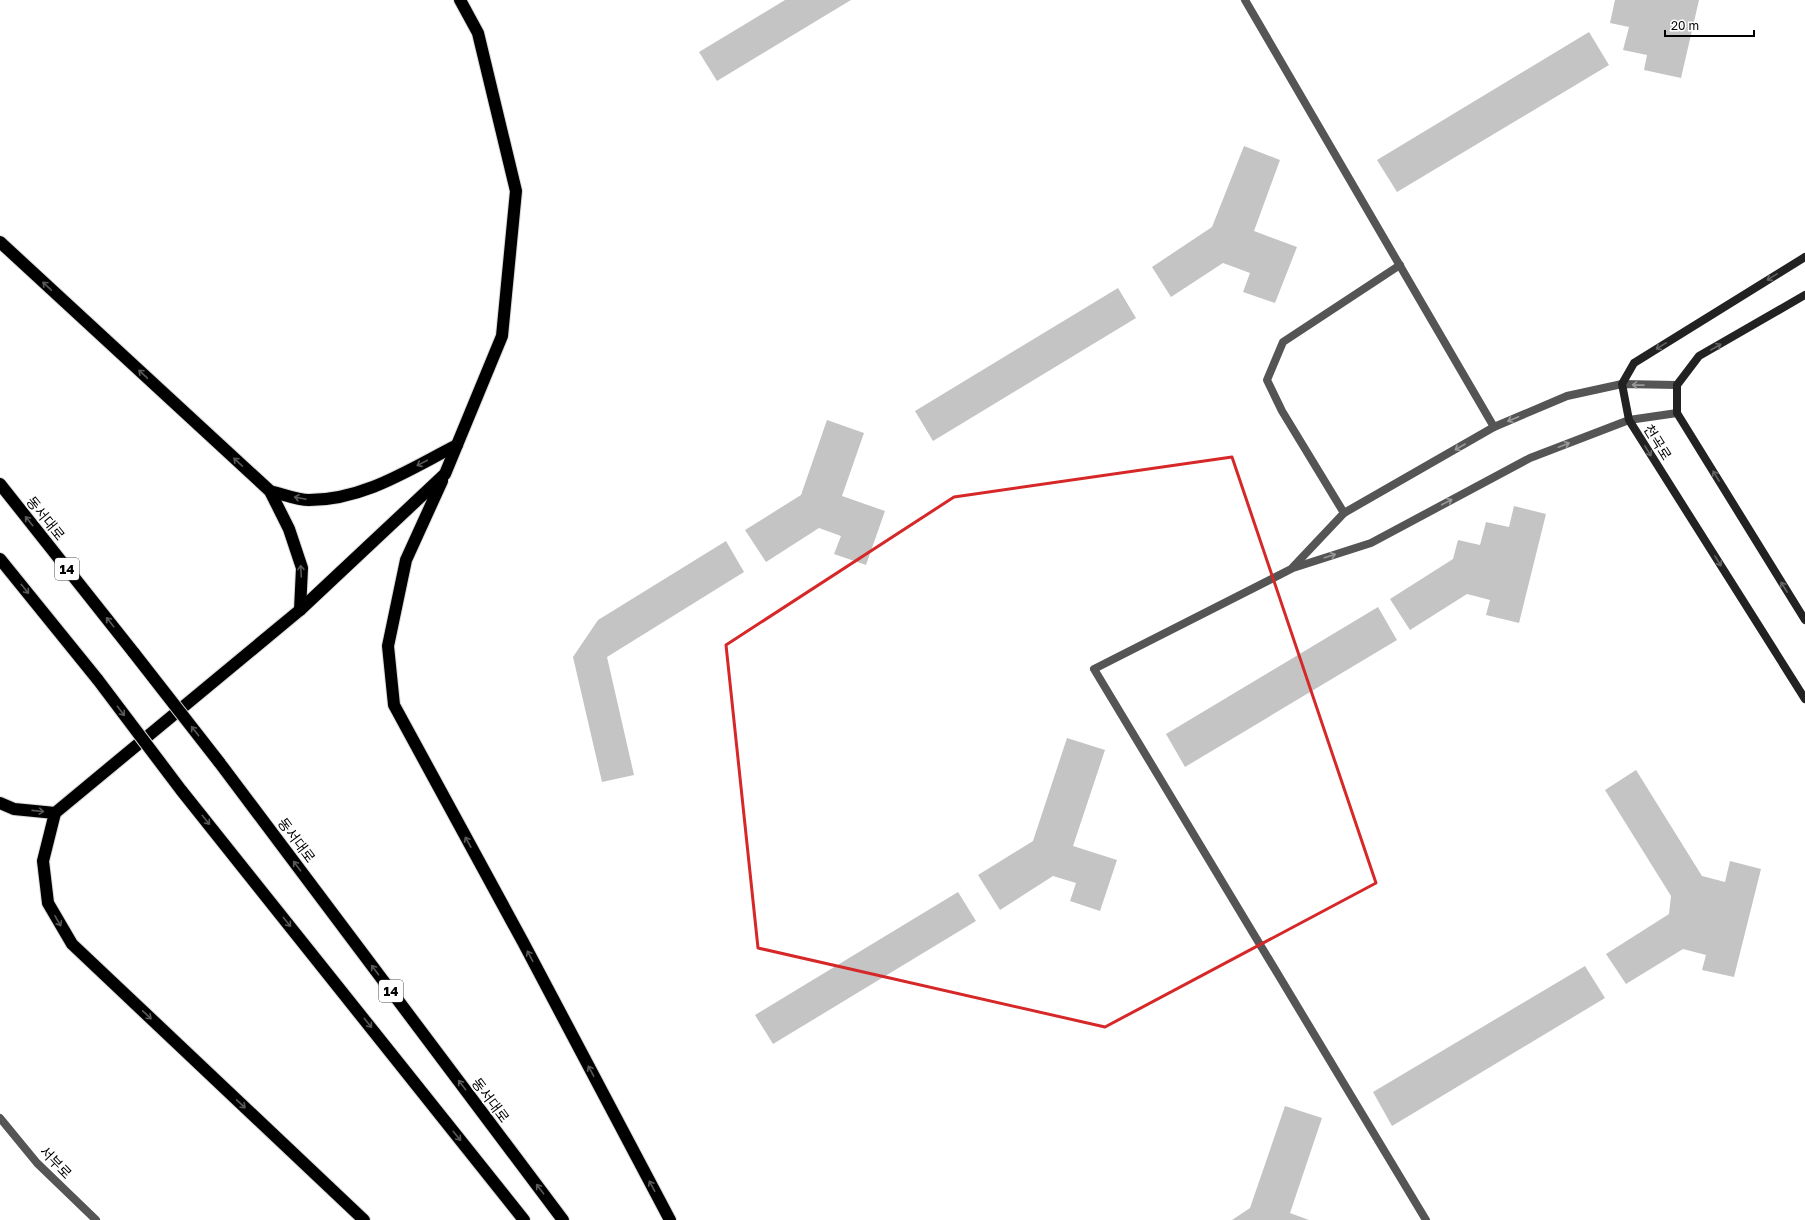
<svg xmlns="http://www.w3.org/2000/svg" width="1805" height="1220" viewBox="0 0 1805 1220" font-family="'Golos Text','Noto Sans KR',sans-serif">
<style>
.building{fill:#c4c4c4}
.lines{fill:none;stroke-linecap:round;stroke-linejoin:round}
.highway-casing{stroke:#dbdbdb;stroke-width:14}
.lane{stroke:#555;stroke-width:8}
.street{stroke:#555;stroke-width:8}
.secondary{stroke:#222;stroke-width:8}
.highway{stroke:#000;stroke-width:12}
.highway-bridge-casing{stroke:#dbdbdb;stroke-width:14;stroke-linecap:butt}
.highway-bridge{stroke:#000;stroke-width:12}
.oneway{stroke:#646464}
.oneway2{stroke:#595959}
.oneway3{stroke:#999}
.marked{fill:none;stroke:#d62828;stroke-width:3;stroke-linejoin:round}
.labels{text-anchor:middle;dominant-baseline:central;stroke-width:3.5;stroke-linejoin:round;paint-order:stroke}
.shield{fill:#fff;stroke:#4c4c4c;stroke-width:1}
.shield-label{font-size:13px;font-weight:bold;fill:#000}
.street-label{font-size:14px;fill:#000;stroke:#fff}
</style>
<rect width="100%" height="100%" fill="#fff"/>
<g class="building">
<path d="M 785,0 L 851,0 L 717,81 L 699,52 Z"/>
<path d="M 1615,0 L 1699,0 L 1681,78 L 1644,70 L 1647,55 L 1623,50 L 1629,27 L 1610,23 Z"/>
<path d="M 1589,32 L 1609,65 L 1397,192 L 1377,160 Z"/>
<path d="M 1244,146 L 1280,160 L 1254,231 L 1297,247 L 1275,303 L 1243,292 L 1250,273 L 1223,263 L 1171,297 L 1152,267 L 1212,227 Z"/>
<path d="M 1118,288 L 1136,318 L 933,441 L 915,411 Z"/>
<path d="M 827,420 L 864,433 L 842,496 L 885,511 L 866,565 L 834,554 L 841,536 L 819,528 L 766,562 L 745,530 L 801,495 Z"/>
<path d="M 1514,506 L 1546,514 L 1519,623 L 1486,615 L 1490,600 L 1467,594 L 1410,630 L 1390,599 L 1453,559 L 1458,540 L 1480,545 L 1486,522 L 1509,527 Z"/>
<path d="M 726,541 L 744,572 L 607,657 L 634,775 L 602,782 L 573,657 L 598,620 Z"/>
<path d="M 1378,607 L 1397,640 L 1185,767 L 1166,734 Z"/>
<path d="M 1067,738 L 1105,750 L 1073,846 L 1117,860 L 1100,911 L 1070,901 L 1076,883 L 1053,876 L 1000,910 L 978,875 L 1033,841 Z"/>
<path d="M 1636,770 L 1702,876 L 1725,882 L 1730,861 L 1761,869 L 1734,977 L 1702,970 L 1706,955 L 1683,949 L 1626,984 L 1606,954 L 1669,914 L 1671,896 L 1605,790 Z"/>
<path d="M 958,892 L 976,921 L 773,1044 L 755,1015 Z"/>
<path d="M 1585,966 L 1605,998 L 1392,1126 L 1373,1092 Z"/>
<path d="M 1285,1106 L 1322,1118 L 1290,1213 L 1309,1220 L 1232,1220 L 1250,1208 Z"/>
</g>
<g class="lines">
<defs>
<g id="highway">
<path d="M 0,242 L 270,491 L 289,529 L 302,568 L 300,610"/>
<path d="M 442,481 L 406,560 L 388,646 L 394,705 L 523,942 L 670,1220"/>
<path d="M 0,484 L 134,653"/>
<path d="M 270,491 C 283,494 297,500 309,500 C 364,500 410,469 457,445"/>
<path d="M 0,559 L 98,680"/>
<path d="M 219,762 L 563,1220"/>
<path d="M 181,790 L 524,1220"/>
<path d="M 0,803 L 14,809 L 55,813 L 43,861 L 48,903 L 72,944 L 364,1220"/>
<path d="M 55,813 L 300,610 L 445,474 L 502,336 L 516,191 L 478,33 L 460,0"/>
</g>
</defs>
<use href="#highway" class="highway-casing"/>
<g class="lane">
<path d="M 1245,0 L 1494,427"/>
<path d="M 1344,513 L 1282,411 L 1267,380 L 1283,342 L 1400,265"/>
<path d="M 1293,567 L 1344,513 L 1494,427 L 1567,396 L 1622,384 L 1677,385"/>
<path d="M 1426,1220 L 1094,669 L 1293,568 L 1371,543 L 1530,458 L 1629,420 L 1677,413"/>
</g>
<path class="street" d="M 0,1118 L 37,1163 L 96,1220"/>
<g class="secondary">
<path d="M 1805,257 L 1634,363 L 1622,384 L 1629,420 L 1805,699"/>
<path d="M 1805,295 L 1699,356 L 1677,385 L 1677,413 L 1805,620"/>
</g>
<use href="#highway" class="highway"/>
<defs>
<g id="highway-bridge">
<path d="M 134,653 L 219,762"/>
<path d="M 98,680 L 181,790"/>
</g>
</defs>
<use href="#highway-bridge" class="highway-bridge-casing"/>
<use href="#highway-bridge" class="highway-bridge"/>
</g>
<defs><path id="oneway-shaft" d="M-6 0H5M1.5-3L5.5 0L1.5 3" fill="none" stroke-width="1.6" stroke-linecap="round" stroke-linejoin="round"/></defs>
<g class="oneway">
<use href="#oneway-shaft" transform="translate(1772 277) rotate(148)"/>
<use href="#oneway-shaft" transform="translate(1661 346) rotate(148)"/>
<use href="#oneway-shaft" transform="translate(1716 347) rotate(-30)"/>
<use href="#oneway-shaft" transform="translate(1648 451) rotate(58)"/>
<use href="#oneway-shaft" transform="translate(1716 476) rotate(-122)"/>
<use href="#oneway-shaft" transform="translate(1718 561) rotate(58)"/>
<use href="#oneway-shaft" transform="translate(1784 587) rotate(-122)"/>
</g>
<g class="oneway2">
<use href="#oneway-shaft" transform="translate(47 286) rotate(-137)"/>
<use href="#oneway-shaft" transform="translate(143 374) rotate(-137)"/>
<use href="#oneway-shaft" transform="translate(238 462) rotate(-137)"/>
<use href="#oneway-shaft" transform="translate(422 463) rotate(152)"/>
<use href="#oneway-shaft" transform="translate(300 498) rotate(-168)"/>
<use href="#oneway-shaft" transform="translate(29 521) rotate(-129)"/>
<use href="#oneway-shaft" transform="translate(301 571) rotate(-93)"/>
<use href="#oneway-shaft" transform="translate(25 589) rotate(51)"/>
<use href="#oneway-shaft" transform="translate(110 622) rotate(-129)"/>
<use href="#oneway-shaft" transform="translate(121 711) rotate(53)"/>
<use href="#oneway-shaft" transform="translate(195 731) rotate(-128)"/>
<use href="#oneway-shaft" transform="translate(38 811) rotate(6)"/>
<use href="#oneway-shaft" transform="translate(206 820) rotate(51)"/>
<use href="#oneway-shaft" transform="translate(468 842) rotate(-119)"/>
<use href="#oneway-shaft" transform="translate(297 866) rotate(-127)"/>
<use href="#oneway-shaft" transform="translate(58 921) rotate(60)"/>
<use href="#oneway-shaft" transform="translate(287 922) rotate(51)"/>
<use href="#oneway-shaft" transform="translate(530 956) rotate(-118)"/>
<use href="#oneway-shaft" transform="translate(375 970) rotate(-127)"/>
<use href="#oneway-shaft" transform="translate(147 1015) rotate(43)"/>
<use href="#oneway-shaft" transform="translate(368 1023) rotate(51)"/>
<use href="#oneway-shaft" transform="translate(591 1071) rotate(-118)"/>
<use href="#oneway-shaft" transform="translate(462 1085) rotate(-127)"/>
<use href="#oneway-shaft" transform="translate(241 1104) rotate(43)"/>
<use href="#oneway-shaft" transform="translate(457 1136) rotate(51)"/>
<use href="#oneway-shaft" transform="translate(652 1186) rotate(-118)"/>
<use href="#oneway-shaft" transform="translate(540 1189) rotate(-127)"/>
</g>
<g class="oneway3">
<use href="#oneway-shaft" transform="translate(1638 385) rotate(-179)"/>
<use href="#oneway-shaft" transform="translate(1513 419) rotate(157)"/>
<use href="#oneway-shaft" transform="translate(1564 445) rotate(-21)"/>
<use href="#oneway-shaft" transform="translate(1460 447) rotate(150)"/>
<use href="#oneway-shaft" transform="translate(1447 502) rotate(-28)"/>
<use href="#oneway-shaft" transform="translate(1330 556) rotate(-18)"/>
</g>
<path class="marked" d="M 1232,457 L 1376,883 L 1105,1027 L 758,948 L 726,645 L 954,497 Z"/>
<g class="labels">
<g class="shield">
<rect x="55" y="558" width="24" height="22" rx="3"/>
<rect x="379" y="980" width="24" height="22" rx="3"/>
</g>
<g class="shield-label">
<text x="67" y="569">14</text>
<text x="391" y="991">14</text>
</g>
<g class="street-label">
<text transform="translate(1658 442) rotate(58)">천곡로</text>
<text transform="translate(46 518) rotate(51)">동서대로</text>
<text transform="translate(297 840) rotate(53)">동서대로</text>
<text transform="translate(491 1100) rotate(53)">동서대로</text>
<text transform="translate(56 1162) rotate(46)">서부로</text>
</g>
</g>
<path d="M1665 30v6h89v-6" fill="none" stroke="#000000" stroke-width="2"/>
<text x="1671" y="30" font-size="12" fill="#000000" stroke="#ffffff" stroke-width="3" paint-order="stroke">20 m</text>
</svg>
